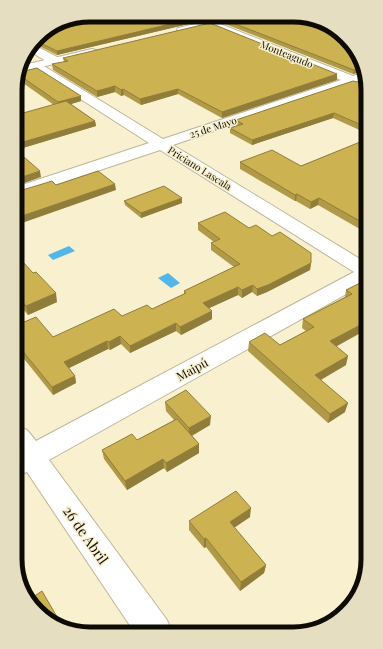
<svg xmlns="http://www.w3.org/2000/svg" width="383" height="649" viewBox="0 0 383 649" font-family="'Playfair Display',serif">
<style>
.water{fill:#51b6e9}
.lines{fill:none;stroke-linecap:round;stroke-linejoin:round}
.minor-casing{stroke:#beb597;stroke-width:2}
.secondary-casing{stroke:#beb597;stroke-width:2}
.minor{fill:#fff;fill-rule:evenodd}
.secondary{fill:#fff;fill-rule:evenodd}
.wall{fill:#b09947}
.shaded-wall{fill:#907d39}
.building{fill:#cdb252;stroke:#907d39}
.labels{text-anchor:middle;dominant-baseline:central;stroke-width:3;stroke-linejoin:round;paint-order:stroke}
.far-street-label{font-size:10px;fill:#0e0b03;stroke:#f9f0d0}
.street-label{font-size:12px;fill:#0e0b03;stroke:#f9f0d0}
.near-street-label{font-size:14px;fill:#0e0b03;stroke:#f9f0d0}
.rim{fill:none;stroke:#0e0b03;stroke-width:5}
</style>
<rect width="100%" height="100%" fill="#f9f0d0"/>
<g class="water">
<path d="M 69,246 L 75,251 L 53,260 L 48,255 Z"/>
<path d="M 168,273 L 180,283 L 171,288 L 158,278 Z"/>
</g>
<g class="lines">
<defs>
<g id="minor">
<path d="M 210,20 L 353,76 L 364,72 L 364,82 L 362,85 L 358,86 L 352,84 L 173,145 L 365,262 L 366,283 L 49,460 L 167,620 L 172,632 L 135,633 L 27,472 L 18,475 L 18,426 L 27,430 L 36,441 L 354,272 L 160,150 L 16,198 L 16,187 L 149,143 L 29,66 L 31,63 L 39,63 L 163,139 L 341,80 L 206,25 L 205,23 Z"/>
<path d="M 34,45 L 59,58 L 61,61 L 59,64 L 51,64 L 31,52 Z"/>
</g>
<g id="secondary">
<path d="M 229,16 L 246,16 L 245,18 L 182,33 L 177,30 L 178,28 Z"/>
<path d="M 92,49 L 96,50 L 98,52 L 96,54 L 20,72 L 24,65 Z"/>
</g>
</defs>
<use href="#minor" class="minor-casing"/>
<use href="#secondary" class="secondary-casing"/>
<use href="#minor" class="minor"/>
<use href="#secondary" class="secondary"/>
</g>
<g class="wall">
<path d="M 209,19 L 57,55 L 35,44 L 40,34 Z"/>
<path d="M 225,20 L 364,66 L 364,71 L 353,74 L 225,24 Z"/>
<path d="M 63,58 L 337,80 L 222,118 L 178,94 L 141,105 L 124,95 L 121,96 L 115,92 L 97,97 L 53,70 L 52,64 L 64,62 Z"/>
<path d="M 20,72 L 81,101 L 71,104 L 95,121 L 96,126 L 16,150 L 16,115 L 54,105 L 23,83 Z"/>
<path d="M 364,80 L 364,132 L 333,118 L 252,145 L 230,133 L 230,128 L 237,126 L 236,125 L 236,120 L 363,82 Z"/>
<path d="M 365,140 L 365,232 L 318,205 L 310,209 L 296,201 L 295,201 L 240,169 L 240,162 L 301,166 Z"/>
<path d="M 124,201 L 182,203 L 141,218 L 125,205 Z"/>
<path d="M 198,223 L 249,228 L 311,263 L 310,270 L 267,292 L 257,296 L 252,292 L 242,298 L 238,295 L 209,308 L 212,319 L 181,335 L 176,331 L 130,353 L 121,344 L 110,350 L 108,349 L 69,368 L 75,376 L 76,383 L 53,395 L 17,350 L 17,325 L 53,337 L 122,316 L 152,309 L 184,294 L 184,291 L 234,267 L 211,250 L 211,243 L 214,242 L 198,230 Z"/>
<path d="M 17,266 L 57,302 L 28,315 L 17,302 Z"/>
<path d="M 364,281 L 336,346 L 346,365 L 321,380 L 345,412 L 328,423 L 248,351 L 249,342 L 280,345 L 306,331 L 302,328 L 303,319 L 345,297 L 346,290 Z"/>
<path d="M 165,402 L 210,425 L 192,436 L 199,444 L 199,453 L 167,472 L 164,468 L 127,490 L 104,459 L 102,450 L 137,440 L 174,420 L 166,411 Z"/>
<path d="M 250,517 L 234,528 L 266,565 L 264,573 L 240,591 L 206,547 L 204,548 L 189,530 L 189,521 Z"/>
</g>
<g class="shaded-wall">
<path d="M 204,16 L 223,16 L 57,55 L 57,51 Z"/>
<path d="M 364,66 L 363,71 L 353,74 L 354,70 Z"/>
<path d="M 337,74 L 337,80 L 222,118 L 222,112 Z"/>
<path d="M 22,77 L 23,83 L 16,84 L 16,79 Z"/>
<path d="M 115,86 L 115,92 L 97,97 L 97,91 Z"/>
<path d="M 123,89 L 124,95 L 121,96 L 121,90 Z"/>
<path d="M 178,89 L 178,94 L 141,105 L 140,99 Z"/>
<path d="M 81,96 L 81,101 L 58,108 L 58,102 Z"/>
<path d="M 334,113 L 333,118 L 252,145 L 252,140 Z"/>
<path d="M 95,121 L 96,126 L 16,150 L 16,144 Z"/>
<path d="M 40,171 L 41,177 L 16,186 L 16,179 Z"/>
<path d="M 115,184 L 116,190 L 22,223 L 22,224 L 17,226 L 17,219 L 19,217 Z"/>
<path d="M 297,194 L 296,201 L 295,201 L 295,195 Z"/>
<path d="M 182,198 L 182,203 L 141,218 L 141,213 Z"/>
<path d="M 319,198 L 318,205 L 310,209 L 311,202 Z"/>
<path d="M 311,263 L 310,270 L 267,292 L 257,296 L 257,289 Z"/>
<path d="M 253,285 L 252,292 L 242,298 L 242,290 Z"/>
<path d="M 238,287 L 238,295 L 203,311 L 203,303 Z"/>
<path d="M 56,293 L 57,302 L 28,315 L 26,306 Z"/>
<path d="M 212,311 L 212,319 L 181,335 L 180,327 Z"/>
<path d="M 366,322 L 366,330 L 328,351 L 330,341 Z"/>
<path d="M 176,323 L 176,331 L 130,353 L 130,346 Z"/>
<path d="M 120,336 L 121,344 L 110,350 L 109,342 Z"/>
<path d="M 107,341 L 108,349 L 65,370 L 64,362 Z"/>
<path d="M 348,356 L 346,365 L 313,384 L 315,375 Z"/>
<path d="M 75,376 L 76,383 L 53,395 L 52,387 Z"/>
<path d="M 348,403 L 345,412 L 328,423 L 330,414 Z"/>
<path d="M 211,416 L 210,425 L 189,437 L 189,428 Z"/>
<path d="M 199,444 L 199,453 L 167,472 L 166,463 Z"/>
<path d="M 163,459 L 164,468 L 127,490 L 125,481 Z"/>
<path d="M 251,508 L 250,517 L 229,531 L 230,522 Z"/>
<path d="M 206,538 L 206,547 L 204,548 L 204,539 Z"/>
<path d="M 266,565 L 264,573 L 240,591 L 241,582 Z"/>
</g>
<g class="building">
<path d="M 90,15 L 204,16 L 57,51 L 36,41 L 40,34 Z"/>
<path d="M 243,16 L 308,16 L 342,33 L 364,66 L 354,70 L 225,20 Z"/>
<path d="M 210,23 L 337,74 L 222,112 L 178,89 L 140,99 L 123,89 L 121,90 L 115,86 L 97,91 L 52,64 L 68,61 L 63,58 Z"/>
<path d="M 37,68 L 81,96 L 58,102 L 22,77 L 16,79 L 20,72 Z"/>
<path d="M 364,80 L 364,126 L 334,113 L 252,140 L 230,128 L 243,124 L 236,120 L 353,81 L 358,82 L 363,82 Z"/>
<path d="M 66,101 L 95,121 L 16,144 L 16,115 Z"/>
<path d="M 365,140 L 365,224 L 319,198 L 311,202 L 297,194 L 295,195 L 240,162 L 272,150 L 301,166 Z"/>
<path d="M 16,150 L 40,171 L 16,179 Z"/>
<path d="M 98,171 L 115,184 L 19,217 L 21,218 L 17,219 L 16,192 L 52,181 L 56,185 Z"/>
<path d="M 164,186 L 182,198 L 141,213 L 124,201 Z"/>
<path d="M 225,212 L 249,228 L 256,225 L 272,236 L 280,232 L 311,253 L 311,263 L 268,285 L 257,289 L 253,285 L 242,290 L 238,287 L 203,303 L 212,311 L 180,327 L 176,323 L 130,346 L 120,336 L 109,342 L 107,341 L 64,362 L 75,376 L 52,387 L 17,344 L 17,325 L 36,317 L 53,337 L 114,309 L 122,316 L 147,305 L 152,309 L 186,293 L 184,291 L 240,264 L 211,243 L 220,239 L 198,223 Z"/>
<path d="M 24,263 L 33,273 L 36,272 L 56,293 L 26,306 L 17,296 L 17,266 Z"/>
<path d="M 364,281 L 366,282 L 366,322 L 330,341 L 348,356 L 315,375 L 348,403 L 330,414 L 249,342 L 265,333 L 280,345 L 314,327 L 303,319 L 352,294 L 346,290 Z"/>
<path d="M 186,390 L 211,416 L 189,428 L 165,402 Z"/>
<path d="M 177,419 L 199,444 L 166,463 L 163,459 L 125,481 L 102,450 L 132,434 L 137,440 Z"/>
<path d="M 236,491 L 251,508 L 230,522 L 266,565 L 241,582 L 206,538 L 204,539 L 189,521 Z"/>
<path d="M 42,591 L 60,622 L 58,623 L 41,616 L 30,599 Z"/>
</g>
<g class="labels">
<g class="far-street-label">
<text transform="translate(287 54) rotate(22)">Monteagudo</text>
<text transform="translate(213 127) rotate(-18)">25 de Mayo</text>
<text transform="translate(200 168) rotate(32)">Priciano Lascala</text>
</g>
<g class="street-label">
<text transform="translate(192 369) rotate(-29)">Maipú</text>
</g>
<g class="near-street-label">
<text transform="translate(86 535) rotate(55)">26 de Abril</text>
</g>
</g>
<path d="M0 0H383V649H0ZM90 22H293A68 68 0 0 1 361 90V559A68 68 0 0 1 293 627H90A68 68 0 0 1 22 559V90A68 68 0 0 1 90 22Z" fill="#e6dec0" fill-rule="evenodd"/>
<path class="rim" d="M90 22H293A68 68 0 0 1 361 90V559A68 68 0 0 1 293 627H90A68 68 0 0 1 22 559V90A68 68 0 0 1 90 22Z"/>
</svg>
